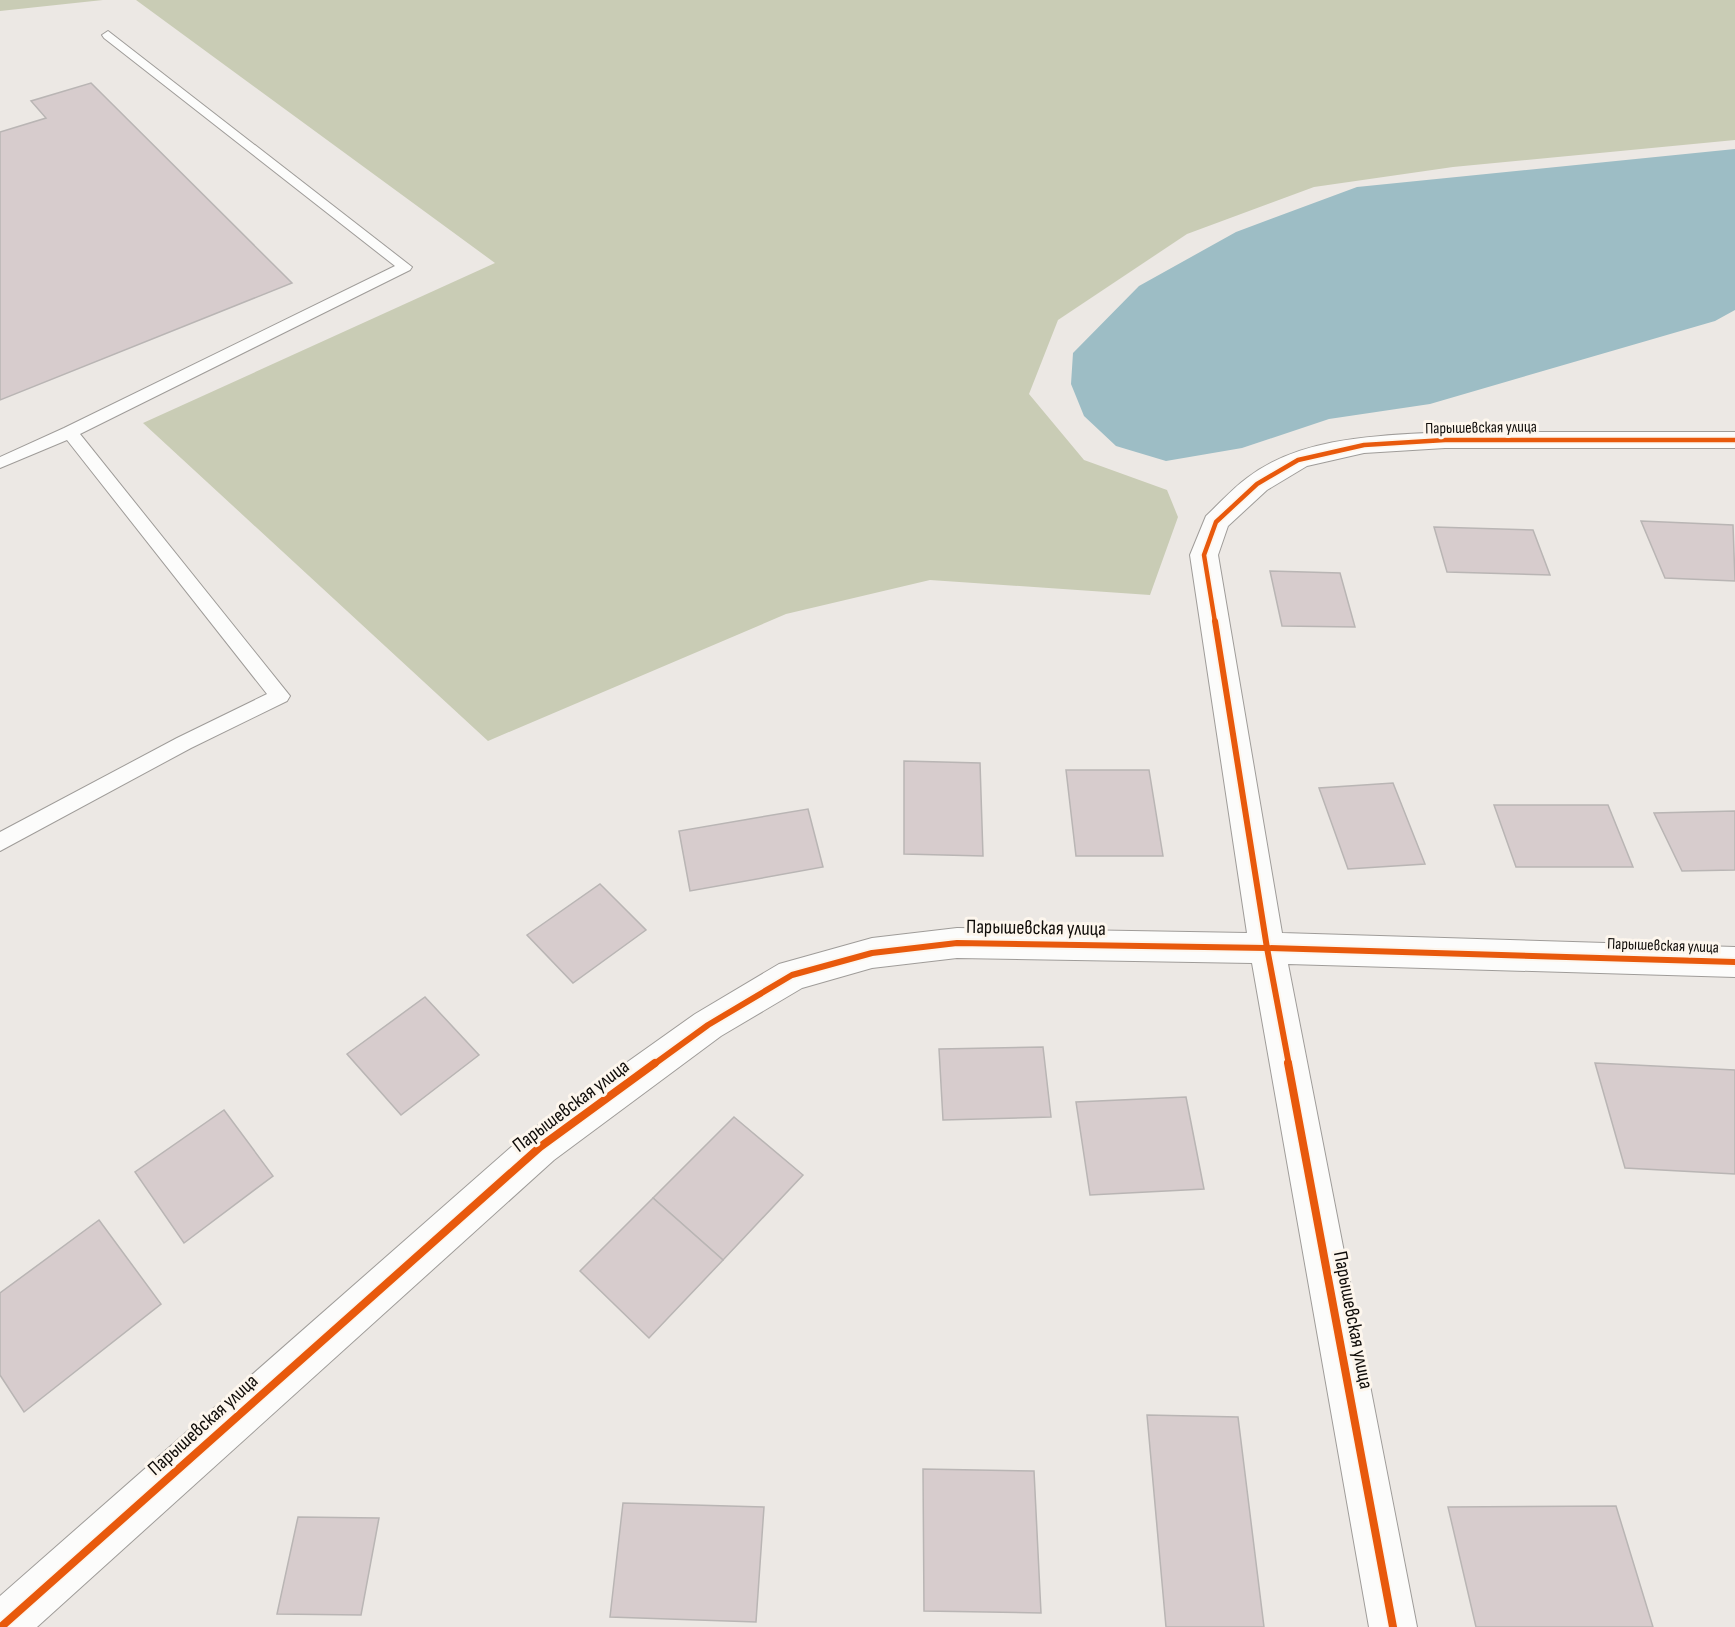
<svg xmlns="http://www.w3.org/2000/svg" width="1735" height="1627" viewBox="0 0 1735 1627" font-family="'Sofia Sans Condensed',sans-serif">
<style>
.forest{fill:#c9ccb5}
.water{fill:#9dbdc5}
.building{fill:#d7cccd;stroke:#b9b5b4;stroke-width:1.5}
.lines{fill:none;stroke-linecap:round;stroke-linejoin:round}
.lane-casing{stroke:#9f9c99;stroke-width:2}
.street-casing{stroke:#9f9c99;stroke-width:2}
.lane{fill:#fcfcfb;fill-rule:evenodd}
.street{fill:#fcfcfb;fill-rule:evenodd}
.cycleway-far2-casing{stroke:#fdf6ed;stroke-width:8}
.cycleway-far1-casing{stroke:#fdf6ed;stroke-width:10}
.cycleway-casing{stroke:#fdf6ed;stroke-width:11}
.cycleway-far2{stroke:#e8590c;stroke-width:4.5}
.cycleway-far1{stroke:#e8590c;stroke-width:6}
.cycleway{stroke:#e8590c;stroke-width:8}
.labels{text-anchor:middle;dominant-baseline:central;stroke-width:6;stroke-linejoin:round;paint-order:stroke}
.street-label{font-size:16px;fill:#0f0c09;stroke:#fdf6ed}
.near-street-label{font-size:20px;fill:#0f0c09;stroke:#fdf6ed}
</style>
<rect width="100%" height="100%" fill="#ece8e4"/>
<g class="forest">
<path d="M 0,0 L 103,0 L 0,11 Z"/>
<path d="M 136,0 L 1735,0 L 1735,140 L 1453,167 L 1314,187 L 1187,234 L 1058,320 L 1029,394 L 1084,460 L 1167,490 L 1178,517 L 1150,595 L 930,580 L 786,614 L 488,741 L 143,423 L 495,263 Z"/>
</g>
<path class="water" d="M 1735,149 L 1735,310 L 1715,321 L 1430,404 L 1329,419 L 1242,448 L 1166,461 L 1116,446 L 1084,416 L 1071,384 L 1073,353 L 1139,286 L 1236,232 L 1357,187 Z"/>
<g class="building">
<path d="M 91,83 L 292,283 L 0,400 L 0,132 L 46,118 L 31,101 Z"/>
<path d="M 1641,521 L 1733,525 L 1735,581 L 1665,578 Z"/>
<path d="M 1434,527 L 1533,530 L 1550,575 L 1447,572 Z"/>
<path d="M 1270,571 L 1340,573 L 1355,627 L 1282,626 Z"/>
<path d="M 904,761 L 980,763 L 983,856 L 904,854 Z"/>
<path d="M 1066,770 L 1149,770 L 1163,856 L 1076,856 Z"/>
<path d="M 1393,783 L 1425,864 L 1348,869 L 1319,788 Z"/>
<path d="M 1494,805 L 1608,805 L 1633,867 L 1516,867 Z"/>
<path d="M 808,809 L 823,867 L 690,891 L 679,831 Z"/>
<path d="M 1735,811 L 1735,870 L 1682,871 L 1654,813 Z"/>
<path d="M 600,884 L 646,930 L 573,983 L 527,935 Z"/>
<path d="M 425,997 L 479,1055 L 401,1115 L 347,1054 Z"/>
<path d="M 1043,1047 L 1051,1117 L 943,1120 L 939,1049 Z"/>
<path d="M 1595,1063 L 1735,1070 L 1735,1174 L 1625,1168 Z"/>
<path d="M 1186,1097 L 1204,1189 L 1090,1195 L 1076,1102 Z"/>
<path d="M 224,1110 L 273,1176 L 184,1243 L 135,1172 Z"/>
<path d="M 734,1117 L 803,1175 L 723,1260 L 653,1198 Z"/>
<path d="M 653,1198 L 723,1260 L 649,1338 L 580,1271 Z"/>
<path d="M 99,1220 L 161,1304 L 24,1412 L 0,1375 L 0,1293 Z"/>
<path d="M 1147,1415 L 1238,1417 L 1264,1627 L 1166,1627 Z"/>
<path d="M 923,1469 L 1034,1471 L 1041,1613 L 924,1611 Z"/>
<path d="M 623,1503 L 764,1507 L 756,1622 L 610,1617 Z"/>
<path d="M 1616,1506 L 1653,1627 L 1476,1627 L 1448,1507 Z"/>
<path d="M 298,1517 L 379,1518 L 361,1615 L 277,1614 Z"/>
</g>
<g class="lines">
<defs>
<path id="lane" d="M 108,31 L 412,267 L 410,270 L 80,434 L 290,696 L 287,701 L 191,748 L 0,851 L 0,832 L 177,738 L 267,694 L 67,440 L 0,468 L 0,457 L 64,428 L 395,266 L 104,38 L 102,35 Z"/>
<path id="street" d="M 1445,432 L 1735,432 L 1735,448 L 1445,448 L 1364,453 L 1307,466 L 1267,490 L 1228,526 L 1218,555 L 1282,933 L 1735,947 L 1735,977 L 1288,964 L 1417,1627 L 1369,1627 L 1252,963 L 957,958 L 872,968 L 802,988 L 721,1036 L 554,1160 L 37,1627 L 0,1627 L 0,1596 L 526,1134 L 695,1014 L 779,964 L 872,938 L 957,928 L 1247,933 L 1190,555 L 1206,516 C 1220,503 1232,489 1247,478 C 1302,436 1378,436 1445,432 Z"/>
</defs>
<use href="#lane" class="lane-casing"/>
<use href="#street" class="street-casing"/>
<use href="#lane" class="lane"/>
<use href="#street" class="street"/>
<defs>
<path id="cycleway-far2" d="M 1215,622 L 1204,555 L 1216,522 L 1257,484 L 1298,460 L 1364,445 L 1445,440 L 1735,440"/>
<g id="cycleway-far1">
<path d="M 1215,621 L 1267,948 L 1289,1065"/>
<path d="M 653,1065 L 708,1025 L 792,975 L 872,953 L 957,943 L 1267,948 L 1735,962"/>
</g>
<g id="cycleway">
<path d="M 1288,1063 L 1393,1627"/>
<path d="M 1,1627 L 540,1147 L 655,1063"/>
</g>
</defs>
<use href="#cycleway-far2" class="cycleway-far2-casing"/>
<use href="#cycleway-far1" class="cycleway-far1-casing"/>
<use href="#cycleway" class="cycleway-casing"/>
<use href="#cycleway-far2" class="cycleway-far2"/>
<use href="#cycleway-far1" class="cycleway-far1"/>
<use href="#cycleway" class="cycleway"/>
</g>
<g class="labels">
<g class="street-label">
<text transform="translate(1481 428) rotate(-1)">Парышевская улица</text>
<text transform="translate(1663 946) rotate(2)">Парышевская улица</text>
</g>
<g class="near-street-label">
<text transform="translate(1036 928) rotate(1)">Парышевская улица</text>
<text transform="translate(571 1106) rotate(-37)">Парышевская улица</text>
<text transform="translate(1353 1320) rotate(79)">Парышевская улица</text>
<text transform="translate(203 1425) rotate(-42)">Парышевская улица</text>
</g>
</g>
</svg>
